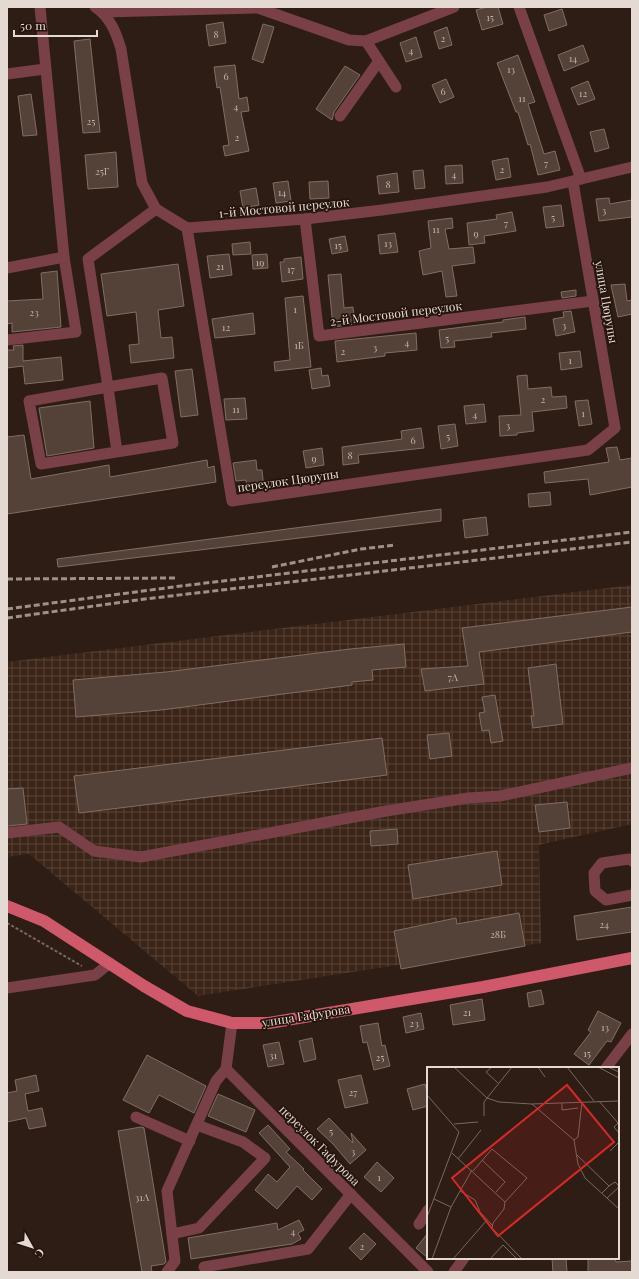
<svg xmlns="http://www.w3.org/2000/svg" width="639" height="1279" viewBox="0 0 639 1279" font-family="'Playfair Display',serif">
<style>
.industrial{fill:url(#industrial-grid)}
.building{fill:#544137;stroke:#826d63}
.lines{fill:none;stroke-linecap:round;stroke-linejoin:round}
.path{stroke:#766760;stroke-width:2;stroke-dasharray:3 2;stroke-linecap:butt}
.minor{stroke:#7a4047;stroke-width:11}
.major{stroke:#cf596b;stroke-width:12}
.rail{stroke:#9f918a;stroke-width:3;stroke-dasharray:6 3;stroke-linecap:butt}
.labels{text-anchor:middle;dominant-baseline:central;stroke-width:3.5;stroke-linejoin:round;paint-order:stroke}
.number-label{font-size:10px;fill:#c1b3ac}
.street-label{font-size:12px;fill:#e5d9d3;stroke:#24140c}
.inset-road{fill:none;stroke:#776861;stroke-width:1}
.view{fill:#d62828;fill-opacity:0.15;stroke:#d62828;stroke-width:2}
.inset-edge{fill:none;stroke:#e5d9d3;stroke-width:2}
</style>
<defs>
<pattern id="industrial-grid" width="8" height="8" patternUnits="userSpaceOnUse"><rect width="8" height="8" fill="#3c2518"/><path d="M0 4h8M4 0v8" fill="none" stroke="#584439"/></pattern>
</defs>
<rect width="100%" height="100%" fill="#2e1d15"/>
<path class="industrial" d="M 632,585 L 632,824 L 539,845 L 541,943 L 198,996 L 29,854 L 7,857 L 7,662 Z"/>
<g class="building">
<path d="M 487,7 L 498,7 L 503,24 L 482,30 L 476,10 Z"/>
<path d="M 562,9 L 567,25 L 549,31 L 544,15 Z"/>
<path d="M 223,22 L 226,43 L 209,46 L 206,25 Z"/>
<path d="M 263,24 L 274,27 L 263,63 L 252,59 Z"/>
<path d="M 447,27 L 452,45 L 439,49 L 434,32 Z"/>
<path d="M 416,37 L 422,57 L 406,62 L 400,43 Z"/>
<path d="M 90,39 L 100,132 L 83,133 L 74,41 Z"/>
<path d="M 583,45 L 589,61 L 564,71 L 558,55 Z"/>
<path d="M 518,55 L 535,102 L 528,104 L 544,154 L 555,151 L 560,170 L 538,175 L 530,144 L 528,145 L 518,112 L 516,112 L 497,63 Z"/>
<path d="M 235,65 L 239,99 L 247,97 L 249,111 L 241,112 L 249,151 L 225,156 L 223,146 L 229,145 L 220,87 L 217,88 L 214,67 Z"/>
<path d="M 345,66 L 360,75 L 334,112 L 332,120 L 316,109 Z"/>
<path d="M 446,79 L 454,97 L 440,103 L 432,85 Z"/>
<path d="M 588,81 L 595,99 L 578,105 L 571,88 Z"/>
<path d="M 31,94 L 37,135 L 23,136 L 18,96 Z"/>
<path d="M 604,129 L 609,148 L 595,152 L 590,132 Z"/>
<path d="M 116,152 L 118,187 L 88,189 L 85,155 Z"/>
<path d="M 508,158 L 511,177 L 496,180 L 492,161 Z"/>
<path d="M 462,165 L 463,183 L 446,184 L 445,166 Z"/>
<path d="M 423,170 L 425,188 L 415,189 L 413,171 Z"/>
<path d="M 397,173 L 399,192 L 379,194 L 377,176 Z"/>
<path d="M 288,181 L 291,201 L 276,203 L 273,183 Z"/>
<path d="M 328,181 L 329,198 L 310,199 L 309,182 Z"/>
<path d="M 256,188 L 259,205 L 243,208 L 240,191 Z"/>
<path d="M 609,198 L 610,204 L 632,200 L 632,217 L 599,221 L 596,199 Z"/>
<path d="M 561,205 L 564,226 L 546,228 L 543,207 Z"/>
<path d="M 512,212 L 516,231 L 484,236 L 485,243 L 469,245 L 467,223 L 497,219 L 496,215 Z"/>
<path d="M 452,218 L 453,228 L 445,229 L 449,249 L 473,247 L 475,263 L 452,266 L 457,296 L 446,297 L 442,271 L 423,275 L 419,251 L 431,248 L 428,221 Z"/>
<path d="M 395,233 L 398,252 L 380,254 L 378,235 Z"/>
<path d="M 345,236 L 348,251 L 332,254 L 329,239 Z"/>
<path d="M 250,242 L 251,254 L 233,255 L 232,244 Z"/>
<path d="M 229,254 L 232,275 L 210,278 L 207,256 Z"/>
<path d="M 267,254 L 268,268 L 253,269 L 252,255 Z"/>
<path d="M 301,257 L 303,279 L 282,282 L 280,262 L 284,262 L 284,259 Z"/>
<path d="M 178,264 L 184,306 L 158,310 L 161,338 L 172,337 L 174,358 L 131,363 L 129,345 L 139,344 L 136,312 L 107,316 L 101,274 Z"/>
<path d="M 57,271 L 61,327 L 12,332 L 12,323 L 7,324 L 7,301 L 43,299 L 41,273 Z"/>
<path d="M 341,274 L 344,308 L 353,307 L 355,324 L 333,327 L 328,275 Z"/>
<path d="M 625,284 L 627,301 L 632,300 L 632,314 L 618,317 L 611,285 Z"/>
<path d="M 576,290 L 576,296 L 562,298 L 561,292 Z"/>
<path d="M 303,296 L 311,367 L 275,371 L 274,362 L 290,360 L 285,298 Z"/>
<path d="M 571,311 L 575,332 L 556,336 L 553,319 L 564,317 L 563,312 Z"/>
<path d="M 253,313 L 255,334 L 215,338 L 212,319 Z"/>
<path d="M 525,317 L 526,329 L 491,333 L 492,337 L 454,341 L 455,347 L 441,348 L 439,330 L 503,322 L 503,320 Z"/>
<path d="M 416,333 L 417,350 L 385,353 L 385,356 L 337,362 L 335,341 Z"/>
<path d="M 23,345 L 23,361 L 61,357 L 63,380 L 25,384 L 23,366 L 7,368 L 7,350 L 14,350 L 13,346 Z"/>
<path d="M 580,351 L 582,367 L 561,370 L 559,353 Z"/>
<path d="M 321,368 L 322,376 L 328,375 L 330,386 L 312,389 L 309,370 Z"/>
<path d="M 192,369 L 198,415 L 181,417 L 175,371 Z"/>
<path d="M 527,375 L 528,389 L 551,387 L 552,397 L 566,396 L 567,408 L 532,412 L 534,431 L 517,433 L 517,435 L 500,436 L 499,416 L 521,415 L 517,376 Z"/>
<path d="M 245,398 L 247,419 L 226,420 L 224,399 Z"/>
<path d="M 588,400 L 592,424 L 579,426 L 575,401 Z"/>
<path d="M 90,401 L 94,448 L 47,456 L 39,408 Z"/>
<path d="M 484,404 L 486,422 L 466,424 L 464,406 Z"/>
<path d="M 455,424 L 458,446 L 441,449 L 438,426 Z"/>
<path d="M 421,428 L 424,448 L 358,455 L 359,463 L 343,465 L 342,447 L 402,439 L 401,431 Z"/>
<path d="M 24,435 L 31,479 L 109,465 L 110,477 L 207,460 L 208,468 L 214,466 L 216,482 L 7,514 L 7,437 Z"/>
<path d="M 617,447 L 620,460 L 632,458 L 632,487 L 590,495 L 588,479 L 545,483 L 544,472 L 609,462 L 606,448 Z"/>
<path d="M 322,448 L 324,465 L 306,468 L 303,451 Z"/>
<path d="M 256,460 L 257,470 L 262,470 L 264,489 L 247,490 L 246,480 L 236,481 L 233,463 Z"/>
<path d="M 550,492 L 551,505 L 529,507 L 528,494 Z"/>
<path d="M 441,509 L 441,521 L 58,567 L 57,559 Z"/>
<path d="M 486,517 L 488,535 L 465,538 L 463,520 Z"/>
<path d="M 632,607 L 632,632 L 479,652 L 484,684 L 425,691 L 421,669 L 468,666 L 462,628 Z"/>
<path d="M 404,644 L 406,667 L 372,670 L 373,680 L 352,682 L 352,685 L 161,710 L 76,717 L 73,680 L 166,672 L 350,649 Z"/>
<path d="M 556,664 L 563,724 L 533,728 L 531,716 L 534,716 L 528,668 Z"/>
<path d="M 495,695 L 503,741 L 491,743 L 489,730 L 482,731 L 479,713 L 485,712 L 482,697 Z"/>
<path d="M 449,733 L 452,756 L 430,759 L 427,735 Z"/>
<path d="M 382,738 L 387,775 L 79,813 L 74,776 Z"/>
<path d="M 23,788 L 27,824 L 7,826 L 7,789 Z"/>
<path d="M 567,802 L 570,828 L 539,832 L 535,805 Z"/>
<path d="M 397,829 L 398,844 L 371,846 L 370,831 Z"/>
<path d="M 497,851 L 502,885 L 413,899 L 408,865 Z"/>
<path d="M 632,907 L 632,932 L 577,940 L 574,916 Z"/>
<path d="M 519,913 L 525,946 L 401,969 L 394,931 L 456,918 L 457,924 Z"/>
<path d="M 541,990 L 544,1004 L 529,1007 L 527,993 Z"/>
<path d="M 482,999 L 485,1020 L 453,1025 L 450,1005 Z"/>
<path d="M 598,1011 L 621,1023 L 611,1042 L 607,1041 L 589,1065 L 574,1054 L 591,1032 L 588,1030 Z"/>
<path d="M 421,1013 L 424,1029 L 406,1033 L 403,1017 Z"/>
<path d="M 378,1023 L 382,1046 L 385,1045 L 390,1066 L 374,1070 L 367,1042 L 363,1043 L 360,1026 Z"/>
<path d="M 312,1038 L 316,1059 L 304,1062 L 299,1041 Z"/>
<path d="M 279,1042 L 284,1064 L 268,1067 L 263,1045 Z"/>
<path d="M 147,1055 L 206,1086 L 194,1113 L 159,1095 L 149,1113 L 123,1100 Z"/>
<path d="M 36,1075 L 39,1091 L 25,1094 L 28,1111 L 42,1108 L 46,1126 L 29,1129 L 26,1118 L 7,1122 L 7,1093 L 17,1091 L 15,1080 Z"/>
<path d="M 361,1075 L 368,1103 L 345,1108 L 338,1080 Z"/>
<path d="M 425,1084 L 428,1096 L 428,1106 L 413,1110 L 407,1089 Z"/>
<path d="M 218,1094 L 255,1110 L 246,1132 L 208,1116 Z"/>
<path d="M 329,1118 L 353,1143 L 351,1133 L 366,1150 L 350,1164 L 333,1144 L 317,1129 Z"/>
<path d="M 268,1125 L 290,1149 L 286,1152 L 304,1169 L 303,1170 L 322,1189 L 312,1200 L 297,1186 L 277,1209 L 255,1190 L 268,1174 L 277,1182 L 290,1167 L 259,1133 Z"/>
<path d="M 141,1127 L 144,1128 L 166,1262 L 164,1264 L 151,1266 L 152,1272 L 142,1272 L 118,1131 Z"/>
<path d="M 377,1162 L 394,1178 L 381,1192 L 364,1177 Z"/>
<path d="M 299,1220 L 304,1230 L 298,1233 L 301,1239 L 292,1244 L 191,1259 L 188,1238 L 277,1223 L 278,1230 Z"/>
<path d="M 364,1233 L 376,1244 L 361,1260 L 349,1248 Z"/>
<path d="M 428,1233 L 428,1258 L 416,1248 Z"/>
<path d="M 552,1258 L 566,1258 L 567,1272 L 553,1272 Z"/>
<path d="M 588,1258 L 615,1258 L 616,1262 L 632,1261 L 632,1272 L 588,1272 Z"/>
</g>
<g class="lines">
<path class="path" d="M 7,923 L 82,966"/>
<g class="minor">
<path d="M 95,7 C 110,17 116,32 121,49 L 142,183 L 156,209 L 187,228 L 305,219 L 382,210 L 547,187 L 632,167"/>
<path d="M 519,7 L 581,179"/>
<path d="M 103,12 L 258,8 L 349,40 L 366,41 L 454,7"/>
<path d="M 366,41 L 396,87"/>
<path d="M 7,74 L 45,69"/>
<path d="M 340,116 L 379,61"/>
<path d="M 305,219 L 319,336 L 593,301"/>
<path d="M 187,228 L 232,501 L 588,450 L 615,428 L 573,182"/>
<path d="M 7,268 L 64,257 L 40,7"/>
<path d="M 7,340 L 76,332 L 64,257"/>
<path d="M 117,452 L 108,387 L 29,401 L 41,464 L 173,443 L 162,378 L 108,387 L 88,259 L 156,209"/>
<path d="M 7,833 L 59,827 L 94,851 L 141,857 L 386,811 L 468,798 L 500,796 L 632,768"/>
<path d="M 632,861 L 629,859 L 602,863 L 594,873 L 595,891 L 606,900 L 632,895"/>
<path d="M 7,988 L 95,975 L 110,963"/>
<path d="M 232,1023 L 226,1069 L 428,1272"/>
<path d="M 606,1068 L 632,1034"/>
<path d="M 136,1117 L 190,1141"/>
<path d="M 419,1224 L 428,1210"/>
<path d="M 172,1234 L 199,1228 L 265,1158 L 243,1142 L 197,1125"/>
<path d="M 204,1267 L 308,1249 L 351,1194"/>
<path d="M 167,1272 L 175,1261 L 167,1191 L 216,1081 L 226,1069"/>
<path d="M 454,1272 L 464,1258"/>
</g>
<path class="major" d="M 7,906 L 44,921 L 144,986 L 187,1011 L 232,1023 L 269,1023 L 483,987 L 632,958"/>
<g class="rail">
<path d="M 272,567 L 361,549 L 396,545"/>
<path d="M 7,579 L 178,578"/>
<path d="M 7,609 L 181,586 L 632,532"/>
<path d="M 7,618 L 145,599 L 632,542"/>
</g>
</g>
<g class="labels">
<g class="number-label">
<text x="490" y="17">15</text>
<text x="216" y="34">8</text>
<text x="443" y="38">2</text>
<text x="411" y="50">4</text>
<text x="573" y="58">14</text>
<text x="511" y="69">13</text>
<text x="226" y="76">6</text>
<text x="443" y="91">6</text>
<text x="583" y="93">12</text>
<text x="522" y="98">11</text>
<text x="236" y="106">4</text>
<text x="91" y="121">25</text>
<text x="237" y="137">2</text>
<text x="546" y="163">7</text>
<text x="502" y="169">2</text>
<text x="102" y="171">25Г</text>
<text x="454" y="174">4</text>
<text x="388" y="184">8</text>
<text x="282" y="192">14</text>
<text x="604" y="210">3</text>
<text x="553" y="217">5</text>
<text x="506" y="223">7</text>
<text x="436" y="229">11</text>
<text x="476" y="233">9</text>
<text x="388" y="243">13</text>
<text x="338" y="245">15</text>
<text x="260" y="262">19</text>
<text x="220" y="266">21</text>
<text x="291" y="269">17</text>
<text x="295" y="309">1</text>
<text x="34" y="312">23</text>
<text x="564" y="325">3</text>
<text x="226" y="327">12</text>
<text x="447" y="338">5</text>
<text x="407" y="342">4</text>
<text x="299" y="345">1Б</text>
<text x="375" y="347">3</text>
<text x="343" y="351">2</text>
<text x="570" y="360">1</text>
<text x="543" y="399">2</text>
<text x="236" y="409">11</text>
<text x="583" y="413">1</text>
<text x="475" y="414">4</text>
<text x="508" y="425">3</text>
<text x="448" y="436">5</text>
<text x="413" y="440">6</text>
<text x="350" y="455">8</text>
<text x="314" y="458">9</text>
<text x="453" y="677">7А</text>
<text x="604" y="924">24</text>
<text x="498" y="934">28Б</text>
<text x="467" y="1012">21</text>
<text x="414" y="1023">23</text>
<text x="605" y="1027">13</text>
<text x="587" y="1053">15</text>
<text x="273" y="1055">31</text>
<text x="380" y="1057">25</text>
<text x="353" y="1092">27</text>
<text x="331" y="1131">5</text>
<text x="353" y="1151">3</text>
<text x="379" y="1177">1</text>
<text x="142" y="1197">31А</text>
<text x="293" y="1231">4</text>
<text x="362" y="1246">2</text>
</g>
<g class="street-label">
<text transform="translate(284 207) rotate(-5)">1-й Мостовой переулок</text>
<text transform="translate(607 302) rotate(80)">улица Цюрупы</text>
<text transform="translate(396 313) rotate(-7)">2-й Мостовой переулок</text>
<text transform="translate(288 480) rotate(-8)">переулок Цюрупы</text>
<text transform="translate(306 1015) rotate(-9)">улица Гафурова</text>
<text transform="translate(320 1145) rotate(45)">переулок Гафурова</text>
</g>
</g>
<g transform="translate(427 1067)">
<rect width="192" height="192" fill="#2e1d15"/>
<path class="inset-road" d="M 27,0 L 60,31 L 85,0M 65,0 L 59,5 L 71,16M 111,0 L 118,10M 140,0 L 167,34M 171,0 L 192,11M 181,0 L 192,5M 0,28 L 32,65 L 0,150M 172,34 L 192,57M 135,36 L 135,43 L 151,41M 105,37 L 192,34M 57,49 L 57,35 L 60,31 L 72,35 L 105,37 L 147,73 L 151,97 L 158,111 L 192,142M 191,56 L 187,60 L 192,66M 27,57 L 51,55M 147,73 L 151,70 L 155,35M 183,84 L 192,75M 25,86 L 78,135 L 77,142 L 66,156 L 65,161 L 95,192M 150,88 L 182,119 L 175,126M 31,92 L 54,63M 55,93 L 78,115 L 69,125M 46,104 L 65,82 L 100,111 L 78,135M 182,119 L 188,115 L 192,119M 33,124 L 48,133 L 53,145 L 65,158M 180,131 L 192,120M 7,132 L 24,140M 5,192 L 24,140 L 45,103M 26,192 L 60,153M 63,192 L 76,178 L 90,192"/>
<path class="view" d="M 140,18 L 187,75 L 71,169 L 25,111 Z"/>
<rect width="192" height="192" class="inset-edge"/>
</g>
<rect width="639" height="1279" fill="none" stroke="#e5d9d3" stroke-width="16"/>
<g transform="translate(32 1247) rotate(129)" stroke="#24140c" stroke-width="3" paint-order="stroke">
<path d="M0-3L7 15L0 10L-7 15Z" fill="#e5d9d3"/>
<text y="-6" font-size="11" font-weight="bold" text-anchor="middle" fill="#e5d9d3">С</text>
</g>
<path d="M14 30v6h83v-6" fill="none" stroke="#e5d9d3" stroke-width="2"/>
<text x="20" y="30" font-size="12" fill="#e5d9d3" stroke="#24140c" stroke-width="3" paint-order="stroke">50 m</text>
</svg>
